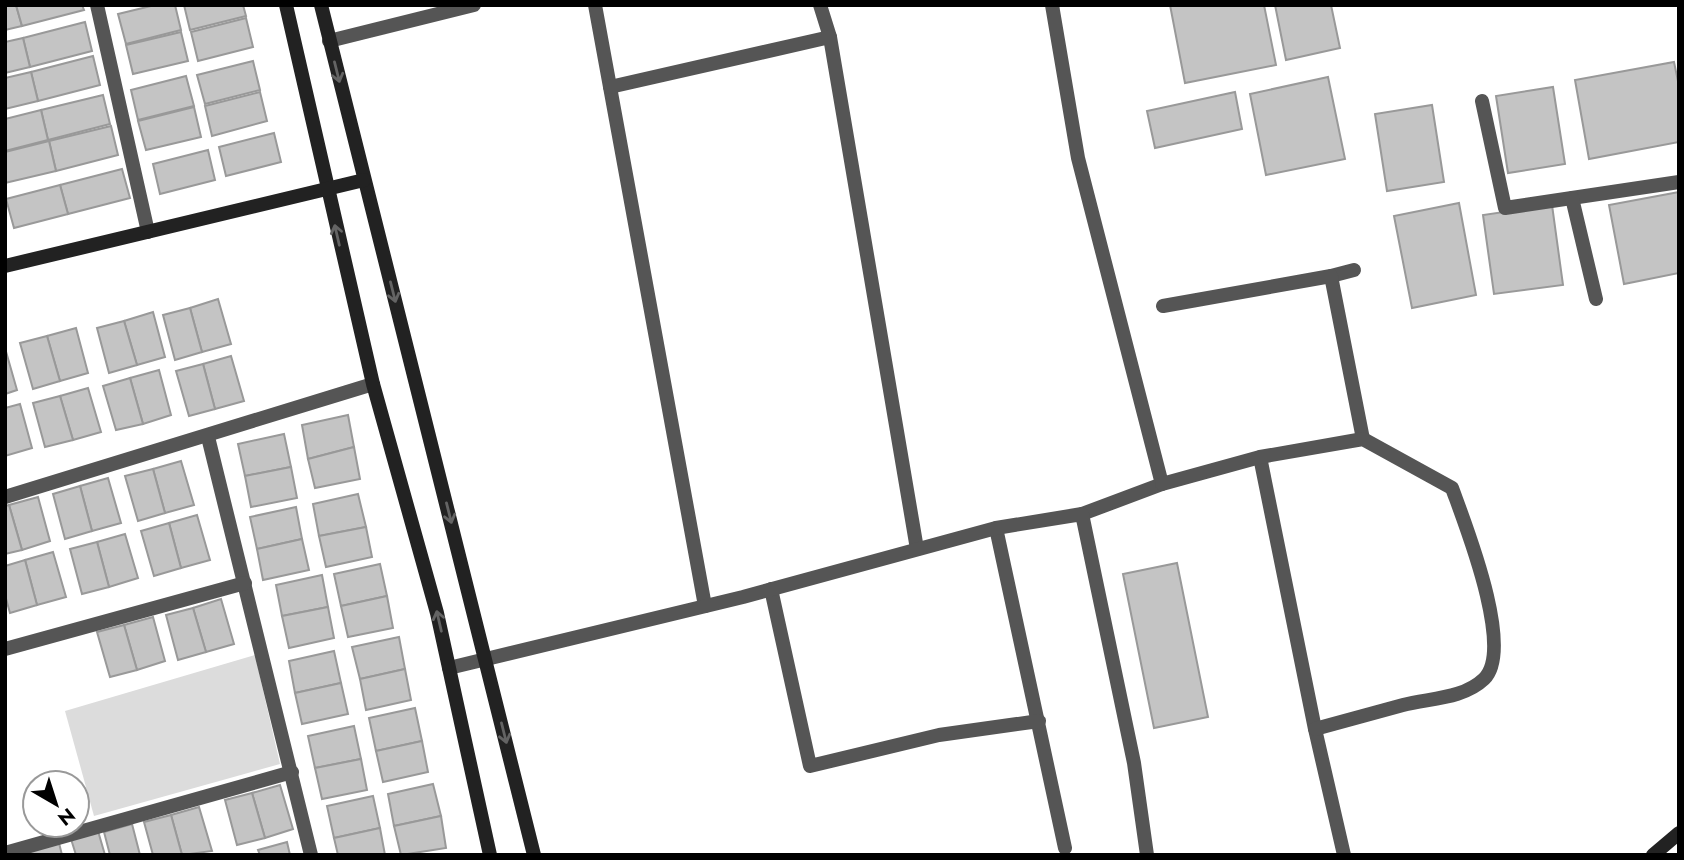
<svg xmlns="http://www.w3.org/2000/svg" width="1684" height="860" viewBox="0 0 1684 860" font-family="Jost,sans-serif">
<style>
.green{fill:#dcdcdc}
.building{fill:#c4c4c4;stroke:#999;stroke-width:2}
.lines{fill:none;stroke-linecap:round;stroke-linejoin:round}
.lane{stroke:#555;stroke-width:14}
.street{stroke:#555;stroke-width:14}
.secondary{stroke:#222;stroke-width:14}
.oneway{stroke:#646464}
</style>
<rect width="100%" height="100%" fill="#fff"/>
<path class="green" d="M 255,655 L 280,764 L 94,816 L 65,711 Z"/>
<g class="building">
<path d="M 5,5 L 16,5 L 22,26 L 5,30 Z"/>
<path d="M 16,5 L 82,5 L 84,10 L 22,26 Z"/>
<path d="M 155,5 L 175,5 L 181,30 L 126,44 L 118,14 Z"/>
<path d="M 184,5 L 243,5 L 246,16 L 190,30 Z"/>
<path d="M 1170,5 L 1264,5 L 1276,65 L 1185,83 Z"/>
<path d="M 1275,5 L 1331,5 L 1340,48 L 1286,60 Z"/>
<path d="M 246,18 L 253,47 L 198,61 L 191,32 Z"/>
<path d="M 85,22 L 92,51 L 30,67 L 23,38 Z"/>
<path d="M 181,32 L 188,61 L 133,74 L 126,45 Z"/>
<path d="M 23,38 L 30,67 L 5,73 L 5,42 Z"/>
<path d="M 93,56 L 100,85 L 38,101 L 31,72 Z"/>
<path d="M 253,61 L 260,90 L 205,104 L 197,75 Z"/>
<path d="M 1674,62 L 1679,86 L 1679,142 L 1589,159 L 1575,80 Z"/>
<path d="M 31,72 L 38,101 L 5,109 L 5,78 Z"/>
<path d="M 186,76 L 194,106 L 138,120 L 131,90 Z"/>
<path d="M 1328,77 L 1345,159 L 1266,175 L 1250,94 Z"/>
<path d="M 1553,87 L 1565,164 L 1508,173 L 1496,96 Z"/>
<path d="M 260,92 L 267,121 L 212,136 L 205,106 Z"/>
<path d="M 1235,92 L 1242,129 L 1155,148 L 1147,111 Z"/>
<path d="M 103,95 L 110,124 L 48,140 L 41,110 Z"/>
<path d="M 1432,105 L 1444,182 L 1387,191 L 1375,114 Z"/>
<path d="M 194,107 L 201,137 L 146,150 L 138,121 Z"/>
<path d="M 41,110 L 48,140 L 5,151 L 5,119 Z"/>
<path d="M 111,126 L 118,155 L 56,171 L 49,141 Z"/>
<path d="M 274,133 L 281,162 L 226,176 L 219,147 Z"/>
<path d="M 49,141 L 56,171 L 5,183 L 5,152 Z"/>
<path d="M 208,150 L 215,180 L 160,194 L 153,164 Z"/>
<path d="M 122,169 L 130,198 L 68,214 L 60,185 Z"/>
<path d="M 60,185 L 68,214 L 14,228 L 6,199 Z"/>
<path d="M 1679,192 L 1679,273 L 1624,284 L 1609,205 Z"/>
<path d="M 1459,203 L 1476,295 L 1412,308 L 1394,216 Z"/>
<path d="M 1552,205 L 1563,285 L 1494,294 L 1483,215 Z"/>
<path d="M 218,299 L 231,344 L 202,352 L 190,308 Z"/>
<path d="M 190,308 L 202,352 L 175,360 L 163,315 Z"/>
<path d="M 153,312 L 165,357 L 137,365 L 124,321 Z"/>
<path d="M 124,321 L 137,365 L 109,373 L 97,328 Z"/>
<path d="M 76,328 L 88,373 L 60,381 L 47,336 Z"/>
<path d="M 47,336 L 60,381 L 33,389 L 20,343 Z"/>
<path d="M 5,348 L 17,390 L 5,394 Z"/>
<path d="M 231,356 L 244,401 L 215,409 L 203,364 Z"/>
<path d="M 203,364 L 215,409 L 189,416 L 176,371 Z"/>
<path d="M 159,370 L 171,415 L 143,424 L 130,378 Z"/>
<path d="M 130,378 L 143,424 L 116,430 L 103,386 Z"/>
<path d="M 88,388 L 101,432 L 73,440 L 60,396 Z"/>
<path d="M 60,396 L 73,440 L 45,447 L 33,403 Z"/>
<path d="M 20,404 L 32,448 L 5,456 L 5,408 Z"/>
<path d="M 348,415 L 354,447 L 308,459 L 302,425 Z"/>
<path d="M 284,434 L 291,467 L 245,476 L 238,444 Z"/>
<path d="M 354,447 L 360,479 L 315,488 L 308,459 Z"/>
<path d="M 181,461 L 194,505 L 165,513 L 153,469 Z"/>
<path d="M 291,467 L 297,498 L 251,507 L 245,476 Z"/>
<path d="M 153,469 L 165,513 L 138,521 L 125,476 Z"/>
<path d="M 108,478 L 121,523 L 92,531 L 80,486 Z"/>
<path d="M 80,486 L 92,531 L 65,539 L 53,494 Z"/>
<path d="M 358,494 L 366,527 L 319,536 L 313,504 Z"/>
<path d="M 38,497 L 50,541 L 22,550 L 9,505 Z"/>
<path d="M 9,505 L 22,550 L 5,554 L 5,506 Z"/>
<path d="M 296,507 L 302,539 L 257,549 L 250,517 Z"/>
<path d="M 197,515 L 210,560 L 181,568 L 169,523 Z"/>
<path d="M 169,523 L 181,568 L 154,576 L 141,531 Z"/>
<path d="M 366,527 L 372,557 L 326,567 L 319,536 Z"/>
<path d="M 125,534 L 138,578 L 109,587 L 97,542 Z"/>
<path d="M 302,539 L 309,570 L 263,580 L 257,549 Z"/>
<path d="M 97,542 L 109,587 L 82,594 L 70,549 Z"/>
<path d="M 53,552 L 66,597 L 37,605 L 25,560 Z"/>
<path d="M 25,560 L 37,605 L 10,613 L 5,595 L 5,566 Z"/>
<path d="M 1177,563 L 1208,717 L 1154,728 L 1123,574 Z"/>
<path d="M 380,564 L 387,596 L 341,606 L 334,574 Z"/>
<path d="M 322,575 L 328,607 L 282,616 L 276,585 Z"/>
<path d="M 387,596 L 393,628 L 348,637 L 341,606 Z"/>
<path d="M 221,599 L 234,644 L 206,652 L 193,608 Z"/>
<path d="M 328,607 L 334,638 L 289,648 L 282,616 Z"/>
<path d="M 193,608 L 206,652 L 178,660 L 166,615 Z"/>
<path d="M 153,617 L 165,661 L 137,670 L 124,625 Z"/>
<path d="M 124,625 L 137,670 L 110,677 L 97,632 Z"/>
<path d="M 399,637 L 405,669 L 360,679 L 352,647 Z"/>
<path d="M 334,651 L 341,683 L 295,693 L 289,661 Z"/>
<path d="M 405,669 L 411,700 L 366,710 L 360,679 Z"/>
<path d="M 341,683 L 348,714 L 302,724 L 295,693 Z"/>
<path d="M 415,708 L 422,741 L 376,751 L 369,718 Z"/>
<path d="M 354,726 L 361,759 L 315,768 L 308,736 Z"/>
<path d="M 422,741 L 428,772 L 383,782 L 376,751 Z"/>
<path d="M 361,759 L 367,790 L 322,799 L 315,768 Z"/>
<path d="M 433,784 L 441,816 L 394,826 L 388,794 Z"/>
<path d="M 280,785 L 293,829 L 265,838 L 252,793 Z"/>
<path d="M 252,793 L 265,838 L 237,845 L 225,800 Z"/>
<path d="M 373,796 L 380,828 L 334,838 L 327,806 Z"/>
<path d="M 199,807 L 212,851 L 182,855 L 171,815 Z"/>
<path d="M 171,815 L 182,855 L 153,855 L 144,822 Z"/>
<path d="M 441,816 L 446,848 L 401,855 L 394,826 Z"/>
<path d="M 132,824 L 140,855 L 110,855 L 104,832 Z"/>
<path d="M 380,828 L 385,855 L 338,855 L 334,838 Z"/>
<path d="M 98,831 L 105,855 L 76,855 L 71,839 Z"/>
<path d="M 287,842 L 290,855 L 260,855 L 258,850 Z"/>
<path d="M 59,843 L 62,855 L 31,855 L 30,851 Z"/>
</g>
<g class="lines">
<g class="lane">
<path d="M 996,528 L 1065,848"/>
<path d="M 771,589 L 810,766 L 939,735 L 1039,721"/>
</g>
<g class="street">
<path d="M 97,5 L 148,232"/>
<path d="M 595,5 L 705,606"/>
<path d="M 820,5 L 830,37"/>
<path d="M 1052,5 L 1078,158 L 1162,484 L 1082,514"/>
<path d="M 329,41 L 474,5"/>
<path d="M 610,87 L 830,37 L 917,549"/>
<path d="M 1482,101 L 1505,208 L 1679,182"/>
<path d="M 1572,198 L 1596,299"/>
<path d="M 1331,276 L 1354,270"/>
<path d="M 1163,306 L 1331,276 L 1363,439"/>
<path d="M 208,437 L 311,855"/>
<path d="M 1260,457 L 1315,729 L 1344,855"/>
<path d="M 1162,484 L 1260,457 L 1363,439 L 1452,488 C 1465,524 1515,649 1484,679 C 1463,699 1430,698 1403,705 C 1373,713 1344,721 1315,729"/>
<path d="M 5,497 L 373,384"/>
<path d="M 5,649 L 245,583"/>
<path d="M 449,668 L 743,597 L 996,528 L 1082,514 L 1134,763 L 1147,855"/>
<path d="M 5,853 L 292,772"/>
</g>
<g class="secondary">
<path d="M 286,5 L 373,384 L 437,613 L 490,855"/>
<path d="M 321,5 L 534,855"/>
<path d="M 5,266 L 364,180"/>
<path d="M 1653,855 L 1679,833"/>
</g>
</g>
<defs><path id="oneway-shaft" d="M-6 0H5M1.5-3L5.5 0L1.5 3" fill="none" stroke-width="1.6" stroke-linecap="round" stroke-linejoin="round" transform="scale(1.75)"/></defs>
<g class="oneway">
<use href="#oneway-shaft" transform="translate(337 72) rotate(76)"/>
<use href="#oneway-shaft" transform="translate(337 235) rotate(-103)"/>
<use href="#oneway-shaft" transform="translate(393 292) rotate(76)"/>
<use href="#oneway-shaft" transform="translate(449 513) rotate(76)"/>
<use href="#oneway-shaft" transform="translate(439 621) rotate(-103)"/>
<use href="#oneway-shaft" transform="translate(504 733) rotate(76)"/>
</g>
<rect width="1684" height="860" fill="none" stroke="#000000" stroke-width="14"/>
<g transform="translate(56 804) rotate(141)"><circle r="33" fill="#ffffff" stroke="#999999" stroke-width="2"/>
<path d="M0-5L12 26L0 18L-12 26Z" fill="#000000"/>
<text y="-10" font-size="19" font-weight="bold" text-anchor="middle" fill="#000000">N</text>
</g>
</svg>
